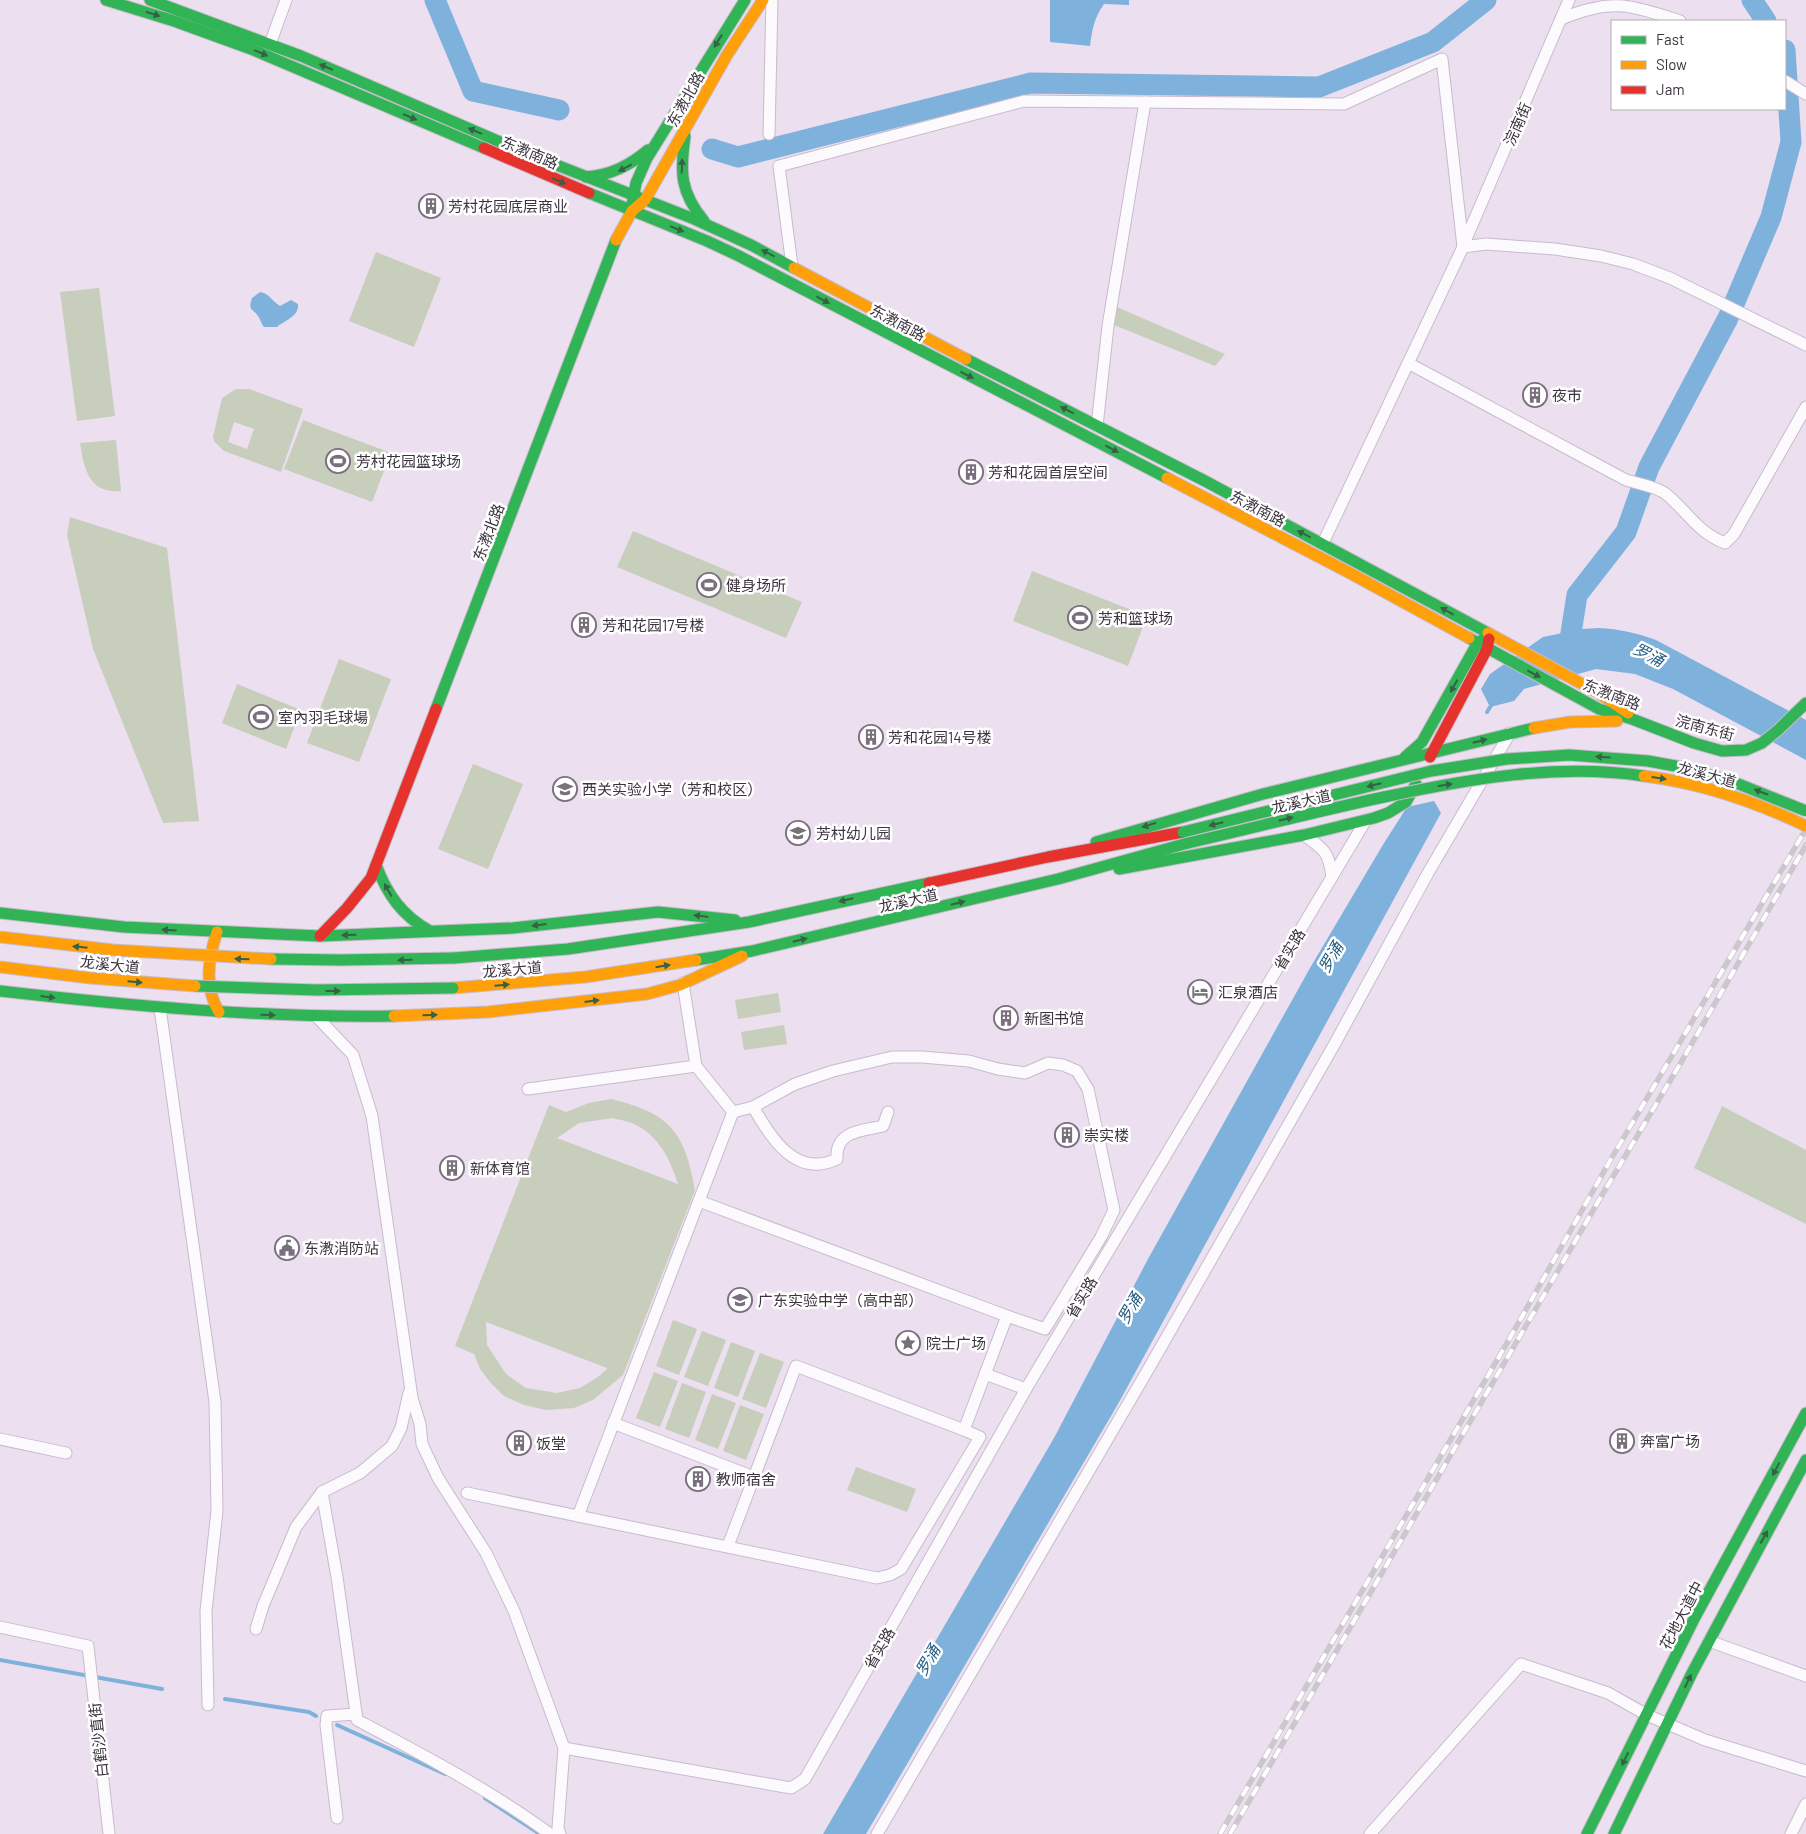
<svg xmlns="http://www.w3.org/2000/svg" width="1806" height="1834" viewBox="0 0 1806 1834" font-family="Barlow,'Noto Sans SC',sans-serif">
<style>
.green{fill:#c7cebc;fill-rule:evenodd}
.water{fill:#7eb2dc}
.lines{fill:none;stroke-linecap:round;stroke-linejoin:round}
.stream{stroke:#7eb2dc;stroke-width:4}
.river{stroke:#7eb2dc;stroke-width:21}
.street-casing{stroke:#c7bcca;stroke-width:13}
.fast-casing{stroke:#c7bcca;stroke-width:13}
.slow-casing{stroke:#c7bcca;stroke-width:13}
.jam-casing{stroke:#c7bcca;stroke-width:13}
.street{stroke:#fcfafd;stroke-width:11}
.fast{stroke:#30b455;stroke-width:11}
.slow{stroke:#ff9f0a;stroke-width:11}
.jam{stroke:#e5322d;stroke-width:11}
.rail-casing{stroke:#cbc7cc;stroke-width:5.5}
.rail{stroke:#fff;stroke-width:4;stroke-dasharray:11;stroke-linecap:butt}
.fast-bridge-casing{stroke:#c7bcca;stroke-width:13;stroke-linecap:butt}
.slow-bridge-casing{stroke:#c7bcca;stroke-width:13;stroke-linecap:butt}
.fast-bridge{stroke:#30b455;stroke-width:11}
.slow-bridge{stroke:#ff9f0a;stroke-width:11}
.oneway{fill:#386046}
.labels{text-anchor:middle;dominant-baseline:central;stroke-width:5;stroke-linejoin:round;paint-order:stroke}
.street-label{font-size:15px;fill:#3c333e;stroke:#fff}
.poi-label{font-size:15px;fill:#3c333e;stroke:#fff;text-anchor:start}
.water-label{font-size:16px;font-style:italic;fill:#235d82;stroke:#fff}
</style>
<rect width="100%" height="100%" fill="#ecdfef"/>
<g class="green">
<path d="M 376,252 L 441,278 L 414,347 L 349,321 Z"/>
<path d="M 99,288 L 115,416 L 77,421 L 60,292 Z"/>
<path d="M 1117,307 L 1225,354 L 1215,366 L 1114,325 Z"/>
<path d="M 236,389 L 249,389 L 303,409 L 281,472 L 224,451 L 214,441 L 213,437 L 222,398 ZM 234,422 L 254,429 L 247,449 L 228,442 Z"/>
<path d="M 303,420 L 391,453 L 372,502 L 284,469 Z"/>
<path d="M 116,440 L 121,491 C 88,494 84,467 80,443 Z"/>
<path d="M 70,517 L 167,548 L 199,821 L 163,823 L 93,649 L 67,535 Z"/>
<path d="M 633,531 L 802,602 L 786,638 L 617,567 Z"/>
<path d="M 1032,571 L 1147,616 L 1128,666 L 1013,621 Z"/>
<path d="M 339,659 L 391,679 L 359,762 L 307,743 Z"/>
<path d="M 237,684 L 301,710 L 286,749 L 222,723 Z"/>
<path d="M 473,764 L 523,784 L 488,869 L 438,849 Z"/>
<path d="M 778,993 L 781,1012 L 738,1019 L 735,1000 Z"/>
<path d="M 784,1025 L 787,1044 L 744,1050 L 741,1032 Z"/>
<path d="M 611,1099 C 669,1113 685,1131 695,1190 L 623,1375 L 593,1400 L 574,1408 L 546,1410 L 524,1405 L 504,1396 L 490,1382 L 480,1369 L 474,1354 L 455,1346 L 549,1105 L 566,1112 L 589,1103 ZM 613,1118 C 620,1120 629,1121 636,1125 C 659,1136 671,1161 678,1184 L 557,1138 L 579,1123 ZM 486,1322 L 607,1368 L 607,1369 L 598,1377 L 580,1388 L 557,1393 L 526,1388 L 506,1374 L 487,1345 Z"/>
<path d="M 1722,1106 L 1806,1150 L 1806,1224 L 1694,1168 Z"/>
<path d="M 673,1320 L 697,1329 L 679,1375 L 656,1366 Z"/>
<path d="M 702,1331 L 726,1340 L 708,1386 L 684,1377 Z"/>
<path d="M 731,1342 L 755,1351 L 738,1397 L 714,1388 Z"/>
<path d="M 760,1353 L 784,1362 L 766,1408 L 742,1399 Z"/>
<path d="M 654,1372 L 678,1381 L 660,1427 L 636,1418 Z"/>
<path d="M 682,1383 L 706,1392 L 689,1438 L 665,1429 Z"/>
<path d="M 712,1394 L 736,1403 L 718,1449 L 695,1440 Z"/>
<path d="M 740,1405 L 764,1414 L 746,1460 L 723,1451 Z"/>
<path d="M 856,1467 L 916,1489 L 907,1512 L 847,1490 Z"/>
</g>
<g class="water">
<path d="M 1050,0 L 1129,0 L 1129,5 L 1104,4 C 1094,18 1092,30 1090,46 L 1050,42 Z"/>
<path d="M 260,292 C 270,294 272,301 280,306 L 291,300 L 298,304 C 299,317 285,320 277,327 L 264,327 C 261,324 261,320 258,316 C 252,307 248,312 252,298 Z"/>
<path d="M 1599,628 C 1619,629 1637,633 1656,640 L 1806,720 L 1806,760 L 1673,689 L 1635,674 L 1596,669 L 1524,689 L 1514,701 L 1490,707 L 1481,689 L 1490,674 L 1543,637 L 1582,629 Z"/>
<path d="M 1434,801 L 1441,813 L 1118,1404 L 866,1834 L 823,1834 L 1054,1438 L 1148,1259 L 1310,968 L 1384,843 L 1407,807 Z"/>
</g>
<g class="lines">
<g class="stream">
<path d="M 1487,712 L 1492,704"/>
<path d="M 0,1660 L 162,1689"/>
<path d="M 225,1699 L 309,1712 L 316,1716"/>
<path d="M 337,1725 L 445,1774"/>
<path d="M 485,1798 L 540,1834"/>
</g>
<g class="river">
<path d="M 435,0 L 473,91 L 559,110"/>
<path d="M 1752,0 L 1766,21"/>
<path d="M 712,149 L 738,157 L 1031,83 L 1319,87 L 1433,42 L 1486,0"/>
<path d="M 1568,652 L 1577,595 L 1626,532 L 1649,467 L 1728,318 L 1771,217 L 1791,142 L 1785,50"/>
</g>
<defs>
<g id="street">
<path d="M 1561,19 C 1580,11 1602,4 1623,6 C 1642,8 1662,15 1680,21"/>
<path d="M 270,44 L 286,0"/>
<path d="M 1785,81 L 1806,94"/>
<path d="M 769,134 L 772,0"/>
<path d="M 1463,246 L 1569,0"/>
<path d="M 1463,247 L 1486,244 L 1555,249 L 1601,256 L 1633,264 L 1670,278 L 1806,345"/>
<path d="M 792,266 L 779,166 L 1024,101 L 1344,104 L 1442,59 L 1463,247 L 1323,543"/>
<path d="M 1408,363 L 1626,480 C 1636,483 1658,487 1666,494 C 1687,511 1698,533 1725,543 L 1734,534 L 1806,407"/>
<path d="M 1097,426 L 1108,326 L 1145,102"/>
<path d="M 1304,835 C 1324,849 1329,852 1332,877"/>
<path d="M 160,1008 L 215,1402 L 217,1511 L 206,1611 L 208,1705"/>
<path d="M 316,1016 L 353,1055 L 372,1116 L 412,1398 L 420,1424 L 422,1444 L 438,1478 L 486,1553 L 514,1611 L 564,1748 L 558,1828 L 560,1834"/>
<path d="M 528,1089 L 696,1066"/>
<path d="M 753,1107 C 771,1137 795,1179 837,1159 C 835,1130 863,1131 883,1126 L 888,1112"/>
<path d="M 733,1112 L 753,1107 L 795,1084 L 833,1071 L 892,1057 L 922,1057 L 969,1061 L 998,1069 L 1025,1073 L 1048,1063 L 1063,1065 L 1077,1071 L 1088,1089 L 1114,1210 L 1101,1237 L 1045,1329 L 1007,1316"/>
<path d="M 699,1201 L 1007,1316 L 964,1430 L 796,1366 L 728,1546"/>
<path d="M 985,1374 L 1026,1389"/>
<path d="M 613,1423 L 754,1477"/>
<path d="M 0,1439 L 66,1453"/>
<path d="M 322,1492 L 337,1577 L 357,1720 C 423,1755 490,1790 550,1834"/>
<path d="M 467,1493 L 877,1578 L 890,1575 L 901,1569 L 980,1437 L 964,1430"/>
<path d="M 578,1516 L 733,1112 L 696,1066 L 683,983"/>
<path d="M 0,1627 L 88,1646 L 109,1834"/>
<path d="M 256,1629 L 263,1606 L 296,1527 L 322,1492 L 360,1473 L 392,1446 L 401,1428 L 409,1393"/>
<path d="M 1709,1641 L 1806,1676"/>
<path d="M 564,1748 L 791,1788 L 805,1779 L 1026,1389 L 1366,820"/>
<path d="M 337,1818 L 326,1725 L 327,1716 L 356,1714"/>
<path d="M 877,1834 L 1149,1368 L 1334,1045 L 1428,873 L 1510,733"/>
<path d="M 1370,1834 L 1521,1664 L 1608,1693 L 1647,1715 L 1705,1740 L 1806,1771"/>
<path d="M 1791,1834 L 1806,1804"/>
</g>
<g id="fast">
<path d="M 106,0 L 174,21 L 251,49 L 484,148"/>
<path d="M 150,0 L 301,56 L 521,151 L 694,219 L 751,245 L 794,268"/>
<path d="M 685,136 C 680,172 680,192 704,221"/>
<path d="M 586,177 C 611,175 629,166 648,150"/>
<path d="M 589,193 L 707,241 L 739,256 L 1167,478"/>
<path d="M 632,205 L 636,183 L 647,158 L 745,0"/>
<path d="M 966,359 L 1205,481 L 1488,633"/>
<path d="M 1469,638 L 1599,709 L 1632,719 L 1694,743 L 1722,751 L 1746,750 L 1762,743 L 1778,730 L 1806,703"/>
<path d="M 436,709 L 616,240"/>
<path d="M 1405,757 L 1422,742 L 1477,644 L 1485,638"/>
<path d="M 1096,842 L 1263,794 L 1534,728"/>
<path d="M 376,865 C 387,894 402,916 430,931"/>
<path d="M 1119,869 L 1304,835 L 1374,818 L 1388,813 L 1406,802 L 1416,784"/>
<path d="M 0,913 L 124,927 L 320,936 L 513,928 L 658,912 L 735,920"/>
<path d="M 454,958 L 568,949 L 749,922 L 929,883"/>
<path d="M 696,960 L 752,951 L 1058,879 L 1188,843"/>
<path d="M 0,991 C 131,1006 262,1018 394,1016"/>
<path d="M 1587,1834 L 1694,1619 L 1806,1413"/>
<path d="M 1614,1834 L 1692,1673 L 1806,1460"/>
</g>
<g id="slow">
<path d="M 616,240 L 632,211 L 645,200 L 727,55 L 763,0"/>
<path d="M 794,268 L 966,359"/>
<path d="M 1167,478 L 1348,572 L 1469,638"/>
<path d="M 1488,633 L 1597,692 L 1628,713"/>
<path d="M 1534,728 L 1570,722 L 1617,721"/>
<path d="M 217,932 C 208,959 204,987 219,1012"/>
<path d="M 453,988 L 585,977 L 696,960"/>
<path d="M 394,1016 L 488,1012 L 647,994 L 680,985 L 742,956"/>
</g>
<g id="jam">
<path d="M 484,148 L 589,193"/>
<path d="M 1430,757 L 1487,649 L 1489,639"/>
<path d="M 929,883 L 1048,857 L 1183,832"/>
<path d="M 320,936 L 347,908 L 371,878 L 436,709"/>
</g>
</defs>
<use href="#street" class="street-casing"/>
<use href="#fast" class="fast-casing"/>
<use href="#slow" class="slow-casing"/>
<use href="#jam" class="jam-casing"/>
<use href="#street" class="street"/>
<use href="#fast" class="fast"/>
<use href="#slow" class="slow"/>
<use href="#jam" class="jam"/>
<defs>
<g id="rail">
<path d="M 1220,1834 L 1507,1343 L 1611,1159 L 1806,829"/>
<path d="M 1230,1834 L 1605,1190 L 1683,1059 L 1806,845"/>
</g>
</defs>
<use href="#rail" class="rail-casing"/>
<use href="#rail" class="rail"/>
<defs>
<g id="fast-bridge">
<path d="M 1183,832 L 1431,771 L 1507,759 L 1569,755 L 1648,761 L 1681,767 L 1731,781 L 1806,811"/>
<path d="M 1188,843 C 1253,828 1318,811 1384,797 C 1469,779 1557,763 1644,776"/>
<path d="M 271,959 L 340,960 L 454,958"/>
<path d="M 195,986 L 317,990 L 453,988"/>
</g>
<g id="slow-bridge">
<path d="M 1644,776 C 1701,783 1754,801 1806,826"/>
<path d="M 0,937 L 113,950 L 271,959"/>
<path d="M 0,967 L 90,978 L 195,986"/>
</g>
</defs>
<use href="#fast-bridge" class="fast-bridge-casing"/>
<use href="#slow-bridge" class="slow-bridge-casing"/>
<use href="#fast-bridge" class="fast-bridge"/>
<use href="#slow-bridge" class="slow-bridge"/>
</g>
<defs><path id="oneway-solid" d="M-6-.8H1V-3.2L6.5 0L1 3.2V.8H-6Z" transform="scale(1.25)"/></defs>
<g class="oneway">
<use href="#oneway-solid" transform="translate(153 14) rotate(17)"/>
<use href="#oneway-solid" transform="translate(718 41) rotate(122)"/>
<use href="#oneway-solid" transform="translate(261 53) rotate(23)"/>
<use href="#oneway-solid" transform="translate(326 67) rotate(-157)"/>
<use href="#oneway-solid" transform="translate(410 117) rotate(23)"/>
<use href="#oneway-solid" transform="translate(475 131) rotate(-157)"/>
<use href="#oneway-solid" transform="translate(682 166) rotate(-88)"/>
<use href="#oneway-solid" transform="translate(625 168) rotate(152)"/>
<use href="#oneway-solid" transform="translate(559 181) rotate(23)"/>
<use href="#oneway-solid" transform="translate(677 229) rotate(22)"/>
<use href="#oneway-solid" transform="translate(768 253) rotate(-152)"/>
<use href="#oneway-solid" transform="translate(823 300) rotate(28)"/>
<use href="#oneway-solid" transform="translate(967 375) rotate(27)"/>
<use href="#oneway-solid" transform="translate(1067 410) rotate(-153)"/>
<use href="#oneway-solid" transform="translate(1112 449) rotate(28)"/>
<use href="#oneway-solid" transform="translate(1304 534) rotate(-153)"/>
<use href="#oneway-solid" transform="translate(1447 611) rotate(-151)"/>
<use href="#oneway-solid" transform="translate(1534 674) rotate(28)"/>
<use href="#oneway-solid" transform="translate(1454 686) rotate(119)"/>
<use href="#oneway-solid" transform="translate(1480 741) rotate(-14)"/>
<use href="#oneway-solid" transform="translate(1603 757) rotate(-176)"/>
<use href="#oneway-solid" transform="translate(1659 778) rotate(8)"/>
<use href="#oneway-solid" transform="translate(1374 785) rotate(166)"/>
<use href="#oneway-solid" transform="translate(1445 785) rotate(-9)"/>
<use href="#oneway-solid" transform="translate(1761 792) rotate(-159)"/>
<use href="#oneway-solid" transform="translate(1286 819) rotate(-14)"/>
<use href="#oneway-solid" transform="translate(1216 824) rotate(166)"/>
<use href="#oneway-solid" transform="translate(1149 825) rotate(162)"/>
<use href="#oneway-solid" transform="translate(388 890) rotate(-119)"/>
<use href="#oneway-solid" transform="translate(846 900) rotate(167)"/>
<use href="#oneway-solid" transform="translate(958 903) rotate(-14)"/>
<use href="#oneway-solid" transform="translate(701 916) rotate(-173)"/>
<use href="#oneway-solid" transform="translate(539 925) rotate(173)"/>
<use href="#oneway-solid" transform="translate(169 930) rotate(-176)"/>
<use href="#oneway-solid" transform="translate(349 935) rotate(179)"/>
<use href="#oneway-solid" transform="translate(800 940) rotate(-13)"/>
<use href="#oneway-solid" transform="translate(80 947) rotate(-174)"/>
<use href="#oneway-solid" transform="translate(242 959) rotate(-178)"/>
<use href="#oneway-solid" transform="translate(405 960) rotate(178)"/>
<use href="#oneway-solid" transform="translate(663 966) rotate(-9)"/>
<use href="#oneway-solid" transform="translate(135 982) rotate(5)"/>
<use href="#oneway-solid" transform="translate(502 985) rotate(-5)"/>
<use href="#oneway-solid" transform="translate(333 991)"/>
<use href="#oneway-solid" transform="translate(48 997) rotate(7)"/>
<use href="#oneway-solid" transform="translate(592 1001) rotate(-7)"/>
<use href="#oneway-solid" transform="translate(268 1015) rotate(1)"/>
<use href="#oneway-solid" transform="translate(430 1015) rotate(-2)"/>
<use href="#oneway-solid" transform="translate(1776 1469) rotate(118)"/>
<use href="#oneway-solid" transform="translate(1764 1537) rotate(-61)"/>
<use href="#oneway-solid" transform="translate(1688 1681) rotate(-64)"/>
<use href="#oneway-solid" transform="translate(1625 1759) rotate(116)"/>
</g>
<defs>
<symbol id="building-ring" viewBox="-11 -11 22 22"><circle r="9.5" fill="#fff" stroke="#7a6f7c" stroke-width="1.5"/><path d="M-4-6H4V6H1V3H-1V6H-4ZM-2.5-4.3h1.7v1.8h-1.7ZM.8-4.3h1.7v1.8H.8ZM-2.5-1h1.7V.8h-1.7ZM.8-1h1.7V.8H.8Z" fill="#7a6f7c"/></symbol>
<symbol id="stadium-ring" viewBox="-11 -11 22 22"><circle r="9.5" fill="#fff" stroke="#7a6f7c" stroke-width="1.5"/><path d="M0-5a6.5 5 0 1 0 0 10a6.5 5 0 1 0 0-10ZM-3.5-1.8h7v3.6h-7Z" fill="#7a6f7c"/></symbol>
<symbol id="school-ring" viewBox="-11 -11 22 22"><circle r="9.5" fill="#fff" stroke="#7a6f7c" stroke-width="1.5"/><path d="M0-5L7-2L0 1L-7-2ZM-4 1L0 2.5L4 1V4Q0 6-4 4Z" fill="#7a6f7c"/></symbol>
<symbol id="hotel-ring" viewBox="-11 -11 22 22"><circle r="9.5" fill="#fff" stroke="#7a6f7c" stroke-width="1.5"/><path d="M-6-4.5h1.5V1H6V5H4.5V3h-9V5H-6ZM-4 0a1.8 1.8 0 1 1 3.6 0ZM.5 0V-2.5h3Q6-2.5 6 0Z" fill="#7a6f7c"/></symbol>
<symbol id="civic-ring" viewBox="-11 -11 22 22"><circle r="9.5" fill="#fff" stroke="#7a6f7c" stroke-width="1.5"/><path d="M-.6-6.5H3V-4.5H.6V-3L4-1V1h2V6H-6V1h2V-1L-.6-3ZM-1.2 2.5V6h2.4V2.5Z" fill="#7a6f7c"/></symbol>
<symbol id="sight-ring" viewBox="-11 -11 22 22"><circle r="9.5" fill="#fff" stroke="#7a6f7c" stroke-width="1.5"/><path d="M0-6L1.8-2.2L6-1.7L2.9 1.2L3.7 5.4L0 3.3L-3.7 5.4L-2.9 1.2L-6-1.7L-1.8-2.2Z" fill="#7a6f7c"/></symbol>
</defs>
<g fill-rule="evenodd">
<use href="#building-ring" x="417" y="192" width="28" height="28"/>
<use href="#building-ring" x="1521" y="381" width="28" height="28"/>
<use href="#stadium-ring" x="324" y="447" width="28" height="28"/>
<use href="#building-ring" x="957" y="458" width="28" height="28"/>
<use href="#stadium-ring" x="695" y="571" width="28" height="28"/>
<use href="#stadium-ring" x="1066" y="604" width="28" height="28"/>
<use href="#building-ring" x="570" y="611" width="28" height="28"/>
<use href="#stadium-ring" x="247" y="703" width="28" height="28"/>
<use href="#building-ring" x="857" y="723" width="28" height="28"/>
<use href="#school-ring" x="551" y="775" width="28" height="28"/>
<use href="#school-ring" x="784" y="819" width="28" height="28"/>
<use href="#hotel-ring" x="1186" y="978" width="28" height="28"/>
<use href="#building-ring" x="992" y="1004" width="28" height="28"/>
<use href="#building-ring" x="1053" y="1121" width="28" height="28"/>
<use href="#building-ring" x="438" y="1154" width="28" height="28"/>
<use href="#civic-ring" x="273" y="1234" width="28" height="28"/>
<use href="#school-ring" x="726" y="1286" width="28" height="28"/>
<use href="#sight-ring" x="894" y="1329" width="28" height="28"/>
<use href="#building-ring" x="1608" y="1427" width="28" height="28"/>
<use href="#building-ring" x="505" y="1429" width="28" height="28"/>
<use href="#building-ring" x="684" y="1465" width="28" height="28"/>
</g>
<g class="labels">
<g class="street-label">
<text transform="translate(685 99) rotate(-61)">东漖北路</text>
<text transform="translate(1517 124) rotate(-66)">浣南街</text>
<text transform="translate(530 152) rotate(23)">东漖南路</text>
<text transform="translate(898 322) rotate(28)">东漖南路</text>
<text transform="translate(1258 508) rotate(28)">东漖南路</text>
<text transform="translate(488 532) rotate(-69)">东漖北路</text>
<text transform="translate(1612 694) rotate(21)">东漖南路</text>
<text transform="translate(1705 727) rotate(15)">浣南东街</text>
<text transform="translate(1707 774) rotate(15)">龙溪大道</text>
<text transform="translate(1301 801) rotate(-13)">龙溪大道</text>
<text transform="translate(908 900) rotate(-13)">龙溪大道</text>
<text transform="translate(1289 949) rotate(-59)">省实路</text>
<text transform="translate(110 964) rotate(6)">龙溪大道</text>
<text transform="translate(512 969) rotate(-5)">龙溪大道</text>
<text transform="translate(1081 1297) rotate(-59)">省实路</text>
<text transform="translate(1681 1615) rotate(-62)">花地大道中</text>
<text transform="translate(879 1648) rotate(-60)">省实路</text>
<text transform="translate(98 1740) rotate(-96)">白鹤沙直街</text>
</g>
<g class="poi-label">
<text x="448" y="206">芳村花园底层商业</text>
<text x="1552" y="395">夜市</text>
<text x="356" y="461">芳村花园篮球场</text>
<text x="988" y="472">芳和花园首层空间</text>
<text x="726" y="585">健身场所</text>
<text x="1098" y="618">芳和篮球场</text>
<text x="602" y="625">芳和花园17号楼</text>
<text x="278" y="717">室內羽毛球場</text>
<text x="888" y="737">芳和花园14号楼</text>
<text x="582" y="789">西关实验小学（芳和校区）</text>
<text x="816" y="833">芳村幼儿园</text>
<text x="1218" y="992">汇泉酒店</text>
<text x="1024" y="1018">新图书馆</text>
<text x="1084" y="1135">崇实楼</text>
<text x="470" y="1168">新体育馆</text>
<text x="304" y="1248">东漖消防站</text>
<text x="758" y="1300">广东实验中学（高中部）</text>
<text x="926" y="1343">院士广场</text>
<text x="1640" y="1441">奔富广场</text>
<text x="536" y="1443">饭堂</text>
<text x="716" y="1479">教师宿舍</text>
</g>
<g class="water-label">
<text transform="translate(1649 654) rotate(27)">罗涌</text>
<text transform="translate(1330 957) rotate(-60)">罗涌</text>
<text transform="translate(1129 1308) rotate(-60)">罗涌</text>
<text transform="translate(927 1660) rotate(-60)">罗涌</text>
</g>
</g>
<rect x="1611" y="20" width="175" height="90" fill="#ffffff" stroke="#b1adb2"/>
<rect x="1621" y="36" width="25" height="8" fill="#30b455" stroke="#b1adb2"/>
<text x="1656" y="45" font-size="15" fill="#3c333e">Fast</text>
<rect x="1621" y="61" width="25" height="8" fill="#ff9f0a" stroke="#b1adb2"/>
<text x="1656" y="70" font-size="15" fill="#3c333e">Slow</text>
<rect x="1621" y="86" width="25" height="8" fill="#e5322d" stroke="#b1adb2"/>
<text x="1656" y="95" font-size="15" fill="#3c333e">Jam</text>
</svg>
